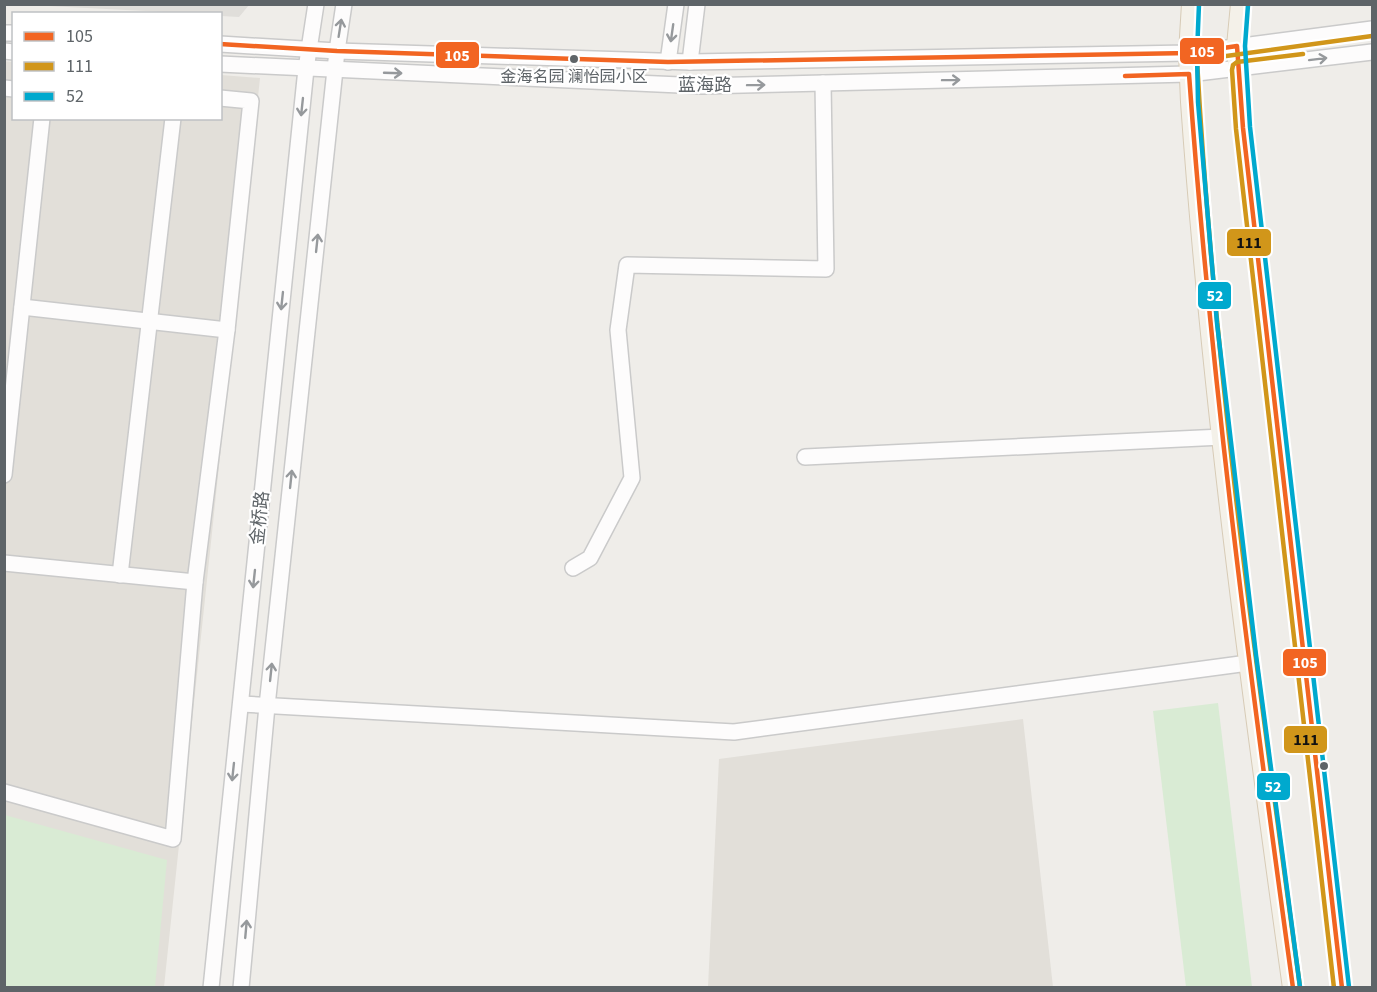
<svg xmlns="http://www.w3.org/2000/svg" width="1377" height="992" viewBox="0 0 1377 992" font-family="'Source Sans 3','Noto Sans SC',sans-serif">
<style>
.industrial{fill:#e0deda}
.education{fill:#e2dfd9}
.green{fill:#d9ebd4}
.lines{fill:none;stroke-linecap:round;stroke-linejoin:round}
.minor-casing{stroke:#cacaca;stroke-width:18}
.major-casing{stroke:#d7cbb6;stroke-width:22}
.minor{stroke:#fdfcfc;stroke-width:15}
.major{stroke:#f4f1e9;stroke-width:20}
.bus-1-casing{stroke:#fff;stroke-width:9}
.bus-2-casing{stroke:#fff;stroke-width:9}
.bus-3-casing{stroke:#fff;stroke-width:9}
.bus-1{stroke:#f26522;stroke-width:4.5}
.bus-2{stroke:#d1961a;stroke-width:4.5}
.bus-3{stroke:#00a9ce;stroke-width:4.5}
.oneway{stroke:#96999c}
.bus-dot{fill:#5e6468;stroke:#fff;stroke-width:2}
.labels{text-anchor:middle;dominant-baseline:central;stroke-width:4.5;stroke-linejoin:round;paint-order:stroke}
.bus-label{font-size:16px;fill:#5e6468;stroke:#fff}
.street-label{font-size:18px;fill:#5e6468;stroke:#fff}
.line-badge{stroke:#fff;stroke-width:2}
.badge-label{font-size:16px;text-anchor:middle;font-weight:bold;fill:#fff}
.pale-badge-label{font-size:16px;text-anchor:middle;font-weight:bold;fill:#111}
</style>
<rect width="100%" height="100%" fill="#efede9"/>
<path class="industrial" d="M 29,5 L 249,5 L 239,17 L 221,16 L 220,14 L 184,13 Z"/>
<g class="education">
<path d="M 4,61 L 13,62 L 14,118 L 220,118 L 221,75 L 260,78 L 164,987 L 5,987 Z"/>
<path d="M 1023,719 L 1053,987 L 708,987 L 719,759 Z"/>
</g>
<g class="green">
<path d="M 1218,703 L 1252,987 L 1186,987 L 1153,711 Z"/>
<path d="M 5,815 L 167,860 L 155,987 L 5,987 Z"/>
</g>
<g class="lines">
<defs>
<g id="minor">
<path d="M 4,33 L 14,33"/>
<path d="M 220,44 L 337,51 L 690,62 L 1189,53 L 1372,29"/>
<path d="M 4,51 L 14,52"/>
<path d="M 668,62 L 676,4"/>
<path d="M 690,62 L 697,4"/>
<path d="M 220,64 L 702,86 L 1189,74 L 1372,52"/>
<path d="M 4,88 L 14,89"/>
<path d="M 22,307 L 227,330"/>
<path d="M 805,457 L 1222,437"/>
<path d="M 4,475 L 42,118"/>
<path d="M 4,563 L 195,582"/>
<path d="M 573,568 L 590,558 L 632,478 L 618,330 L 627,265 L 826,269 L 823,83"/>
<path d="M 120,575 L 173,118"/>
<path d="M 241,704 L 734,732 L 1248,663"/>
<path d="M 4,792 L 173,839 L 195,582 L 227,330 L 251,101 L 220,98"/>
<path d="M 211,988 L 306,69 L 316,4"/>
<path d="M 241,988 L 267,706 L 337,51 L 344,4"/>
</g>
<g id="major">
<path d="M 1192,4 L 1189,53 L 1191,102 C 1212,398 1252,693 1293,988"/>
<path d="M 1241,4 L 1237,46 L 1243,128 L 1342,988"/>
</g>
</defs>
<use href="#minor" class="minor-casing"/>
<use href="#major" class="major-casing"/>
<use href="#minor" class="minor"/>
<use href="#major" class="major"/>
<defs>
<g id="bus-1">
<path d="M 220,44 L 337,51 L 668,62 L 1189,53 L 1237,46 L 1243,128 L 1342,988"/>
<path d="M 1125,76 L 1189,74 C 1211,380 1251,684 1293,988"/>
</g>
<g id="bus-2">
<path d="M 1303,54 L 1237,62 L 1233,65 L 1232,70 L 1236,129 L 1334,988"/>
<path d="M 1300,987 C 1258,679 1214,370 1197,60 L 1372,36"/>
</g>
<g id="bus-3">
<path d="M 1199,4 L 1197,53 L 1198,102 L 1217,323 L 1256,655 L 1300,987"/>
<path d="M 1248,5 L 1245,46 L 1250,127 L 1349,987"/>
</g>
</defs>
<use href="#bus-1" class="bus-1-casing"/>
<use href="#bus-2" class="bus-2-casing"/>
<use href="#bus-3" class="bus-3-casing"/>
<use href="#bus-1" class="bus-1"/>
<use href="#bus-2" class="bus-2"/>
<use href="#bus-3" class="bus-3"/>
</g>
<defs><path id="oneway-shaft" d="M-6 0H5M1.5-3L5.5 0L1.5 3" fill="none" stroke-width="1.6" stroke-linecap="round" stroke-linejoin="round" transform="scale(1.5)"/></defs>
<g class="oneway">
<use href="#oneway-shaft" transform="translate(340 28) rotate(-81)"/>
<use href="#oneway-shaft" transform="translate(672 33) rotate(98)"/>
<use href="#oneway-shaft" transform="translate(1318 59) rotate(-7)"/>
<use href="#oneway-shaft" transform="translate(393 73) rotate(2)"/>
<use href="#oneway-shaft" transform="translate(951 80) rotate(-1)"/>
<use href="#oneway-shaft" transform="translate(756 85) rotate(-1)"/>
<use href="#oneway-shaft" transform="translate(302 107) rotate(96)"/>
<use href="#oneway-shaft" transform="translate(317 243) rotate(-84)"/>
<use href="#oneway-shaft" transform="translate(282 301) rotate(96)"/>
<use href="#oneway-shaft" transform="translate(291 479) rotate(-84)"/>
<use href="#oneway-shaft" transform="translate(254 579) rotate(96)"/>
<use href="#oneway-shaft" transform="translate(271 672) rotate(-84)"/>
<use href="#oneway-shaft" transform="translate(233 772) rotate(96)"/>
<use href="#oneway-shaft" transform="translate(246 929) rotate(-85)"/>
</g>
<g class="bus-dot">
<circle cx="574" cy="59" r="5"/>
<circle cx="1324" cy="766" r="5"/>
</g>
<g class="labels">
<g class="bus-label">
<text x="574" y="77">金海名园 澜怡园小区</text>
</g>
<g class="street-label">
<text x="705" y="85">蓝海路</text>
<text transform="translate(260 518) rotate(-84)">金桥路</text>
</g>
</g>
<g class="line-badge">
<rect x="1179" y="37" width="46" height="28" rx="6" fill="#f26522"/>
<rect x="435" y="41" width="45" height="28" rx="6" fill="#f26522"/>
<rect x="1226" y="228" width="46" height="29" rx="6" fill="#d1961a"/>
<rect x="1197" y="281" width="35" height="29" rx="6" fill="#00a9ce"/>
<rect x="1282" y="648" width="45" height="29" rx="6" fill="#f26522"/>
<rect x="1283" y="725" width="45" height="29" rx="6" fill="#d1961a"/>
<rect x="1256" y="772" width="35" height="29" rx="6" fill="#00a9ce"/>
</g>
<g class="badge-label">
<text x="1202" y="57">105</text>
<text x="457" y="61">105</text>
<text x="1215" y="301">52</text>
<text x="1305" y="668">105</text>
<text x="1273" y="792">52</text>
</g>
<g class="pale-badge-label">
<text x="1249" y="248">111</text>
<text x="1306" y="745">111</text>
</g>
<rect width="1377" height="992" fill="none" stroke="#5e6468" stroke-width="12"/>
<rect x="12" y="12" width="210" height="108" fill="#ffffff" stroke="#bfc1c3" stroke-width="1.5"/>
<rect x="24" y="32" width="30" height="9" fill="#f26522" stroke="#bfc1c3" stroke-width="1.5"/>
<text x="66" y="42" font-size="18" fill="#5e6468">105</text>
<rect x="24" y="62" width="30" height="9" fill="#d1961a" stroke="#bfc1c3" stroke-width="1.5"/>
<text x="66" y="72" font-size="18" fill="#5e6468">111</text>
<rect x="24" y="92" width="30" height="9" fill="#00a9ce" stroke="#bfc1c3" stroke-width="1.5"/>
<text x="66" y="102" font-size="18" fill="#5e6468">52</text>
</svg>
